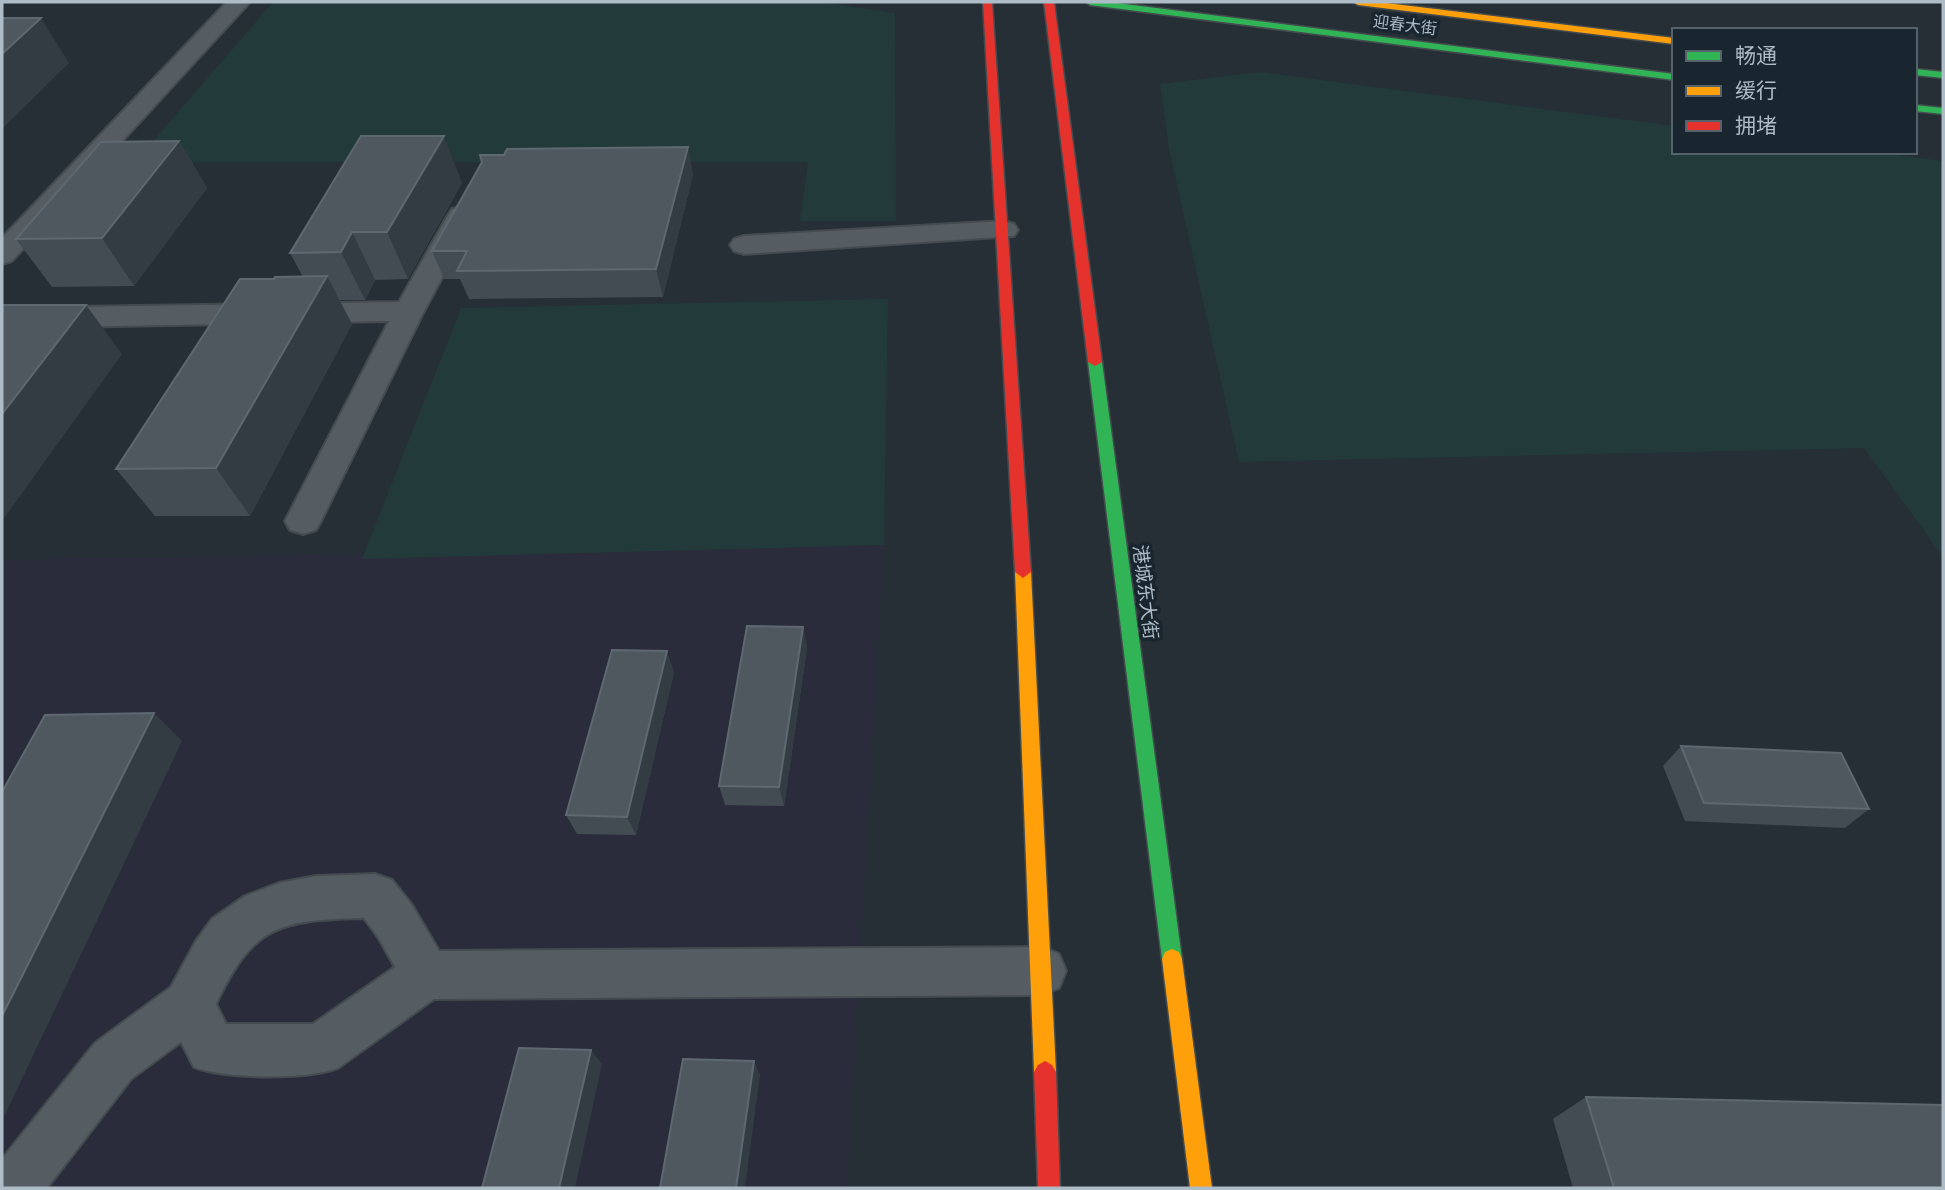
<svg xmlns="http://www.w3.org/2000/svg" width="1945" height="1190" viewBox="0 0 1945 1190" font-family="Raleway,'Noto Sans SC',sans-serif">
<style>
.medical{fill:#2a2c3b}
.green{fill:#223a39}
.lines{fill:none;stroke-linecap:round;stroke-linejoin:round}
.street-casing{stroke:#444b4f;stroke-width:4}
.fast-casing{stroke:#444b4f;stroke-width:3}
.slow-casing{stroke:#444b4f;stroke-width:3}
.jam-casing{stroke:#444b4f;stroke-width:3}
.street{fill:#565d62;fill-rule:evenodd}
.fast{fill:#30b455;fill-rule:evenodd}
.slow{fill:#ff9f0a;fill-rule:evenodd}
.jam{fill:#e5322d;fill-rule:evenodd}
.wall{fill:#444c53}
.shaded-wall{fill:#333c42}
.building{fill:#4f585f;stroke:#5e6870;stroke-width:2}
.labels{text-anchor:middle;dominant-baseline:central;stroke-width:7;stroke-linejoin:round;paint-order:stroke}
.far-street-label{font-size:16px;fill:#aebcc7;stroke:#19262f}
.street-label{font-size:19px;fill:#aebcc7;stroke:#19262f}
</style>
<rect width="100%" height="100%" fill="#252f35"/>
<path class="medical" d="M 884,545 L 847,1188 L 2,1188 L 2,560 Z"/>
<g class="green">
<path d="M 273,2 L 820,2 L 895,13 L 896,221 L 800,221 L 808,162 L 135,162 Z"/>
<path d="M 1260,72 L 1674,126 L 1674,152 L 1875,152 L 1943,161 L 1943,557 L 1864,448 L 1239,462 L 1169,149 L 1160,84 Z"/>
<path d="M 888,299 L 884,545 L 362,559 L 461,308 Z"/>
</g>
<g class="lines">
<defs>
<g id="street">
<path d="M 227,2 L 250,2 L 12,261 L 2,264 L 2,238 Z"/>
<path d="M 462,207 L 472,209 L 476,215 L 424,311 L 321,521 L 316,530 L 303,534 L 290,530 L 285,521 L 389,321 L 2,328 L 2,308 L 399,302 L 448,215 L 452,209 Z"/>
<path d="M 1004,221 L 1014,224 L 1018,230 L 1014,236 L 744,254 L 734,251 L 730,245 L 734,239 L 744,236 Z"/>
<path d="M 375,874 L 392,880 L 412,905 L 439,951 L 1042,947 L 1059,954 L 1066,971 L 1059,988 L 1042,995 L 434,999 L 338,1068 C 308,1080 224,1079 194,1067 L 181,1042 L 131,1079 L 47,1188 L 2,1188 L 2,1159 L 95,1043 L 171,987 L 196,941 L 212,919 L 245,896 L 279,883 L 316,876 ZM 364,918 L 378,937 L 395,967 L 313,1024 L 226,1024 L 216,1004 C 253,925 279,920 364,918 Z"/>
</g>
<g id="fast">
<path d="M 1086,2 L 1109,2 L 1674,74 L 1674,80 L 1090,5 Z"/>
<path d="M 1915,69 L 1943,72 L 1943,78 L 1915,75 Z"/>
<path d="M 1915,105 L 1943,108 L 1943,114 L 1915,111 Z"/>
<path d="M 1095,358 L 1102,362 L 1182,959 L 1179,966 L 1172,969 L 1165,966 L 1162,959 L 1088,362 Z"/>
</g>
<g id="slow">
<path d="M 1353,2 L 1378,2 L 1674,38 L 1674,44 L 1358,5 Z"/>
<path d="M 1023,566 L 1031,572 L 1056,1072 L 1052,1079 L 1045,1083 L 1038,1079 L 1034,1072 L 1015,572 Z"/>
<path d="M 1172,949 L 1179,952 L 1182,959 L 1212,1188 L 1190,1188 L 1162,959 L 1165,952 Z"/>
</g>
<g id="jam">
<path d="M 983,2 L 992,2 L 1031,572 L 1023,578 L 1015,572 Z"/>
<path d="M 1044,2 L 1054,2 L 1102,362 L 1095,366 L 1088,362 Z"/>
<path d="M 1045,1061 L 1052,1065 L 1056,1072 L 1060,1188 L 1038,1188 L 1034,1072 L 1038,1065 Z"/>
</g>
</defs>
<use href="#street" class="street-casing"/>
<use href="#fast" class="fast-casing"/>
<use href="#slow" class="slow-casing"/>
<use href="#jam" class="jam-casing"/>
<use href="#street" class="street"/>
<use href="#fast" class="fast"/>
<use href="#slow" class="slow"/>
<use href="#jam" class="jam"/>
</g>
<g class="wall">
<path d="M 179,141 L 207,188 L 134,286 L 52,287 L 16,239 Z"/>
<path d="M 504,155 L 693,174 L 663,297 L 469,299 L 460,279 L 444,279 L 432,251 Z"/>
<path d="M 462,183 L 408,279 L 375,280 L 365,300 L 339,300 L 352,324 L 250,516 L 155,516 L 116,469 L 274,279 L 303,277 L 290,253 Z"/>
<path d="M 803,627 L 807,648 L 784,806 L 725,805 L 719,786 Z"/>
<path d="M 674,672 L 636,835 L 577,834 L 566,815 Z"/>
<path d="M 1681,746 L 1869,809 L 1845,828 L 1685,821 L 1663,766 Z"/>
<path d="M 1586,1097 L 1943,1188 L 1573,1188 L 1553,1119 Z"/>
</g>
<g class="shaded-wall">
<path d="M 41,18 L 69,63 L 2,129 L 2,54 Z"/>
<path d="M 444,136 L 462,183 L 408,279 L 387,232 Z"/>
<path d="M 179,141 L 207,188 L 134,286 L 102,238 Z"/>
<path d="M 688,147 L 693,174 L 663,297 L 656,269 Z"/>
<path d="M 352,232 L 375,280 L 365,300 L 341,252 Z"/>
<path d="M 327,276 L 352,324 L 250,516 L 216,468 Z"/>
<path d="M 86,305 L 122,354 L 2,521 L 2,414 Z"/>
<path d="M 803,627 L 807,648 L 784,806 L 779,787 Z"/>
<path d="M 667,651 L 674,672 L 636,835 L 627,817 Z"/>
<path d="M 154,713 L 182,741 L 2,1121 L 2,1016 Z"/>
<path d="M 591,1050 L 602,1064 L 575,1188 L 559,1188 Z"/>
<path d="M 754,1061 L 760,1075 L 745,1188 L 736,1188 Z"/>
</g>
<g class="building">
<path d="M 2,18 L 41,18 L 2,54 Z"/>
<path d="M 361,136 L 444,136 L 387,232 L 352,232 L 341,252 L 290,253 Z"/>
<path d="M 179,141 L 102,238 L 16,239 L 101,142 Z"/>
<path d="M 688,147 L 656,269 L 457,271 L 467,251 L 432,251 L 482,162 L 480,155 L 504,155 L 507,149 Z"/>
<path d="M 327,276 L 216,468 L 116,469 L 240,279 L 274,279 L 275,277 Z"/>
<path d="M 2,305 L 86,305 L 2,414 Z"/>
<path d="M 747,626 L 803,627 L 779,787 L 719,786 Z"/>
<path d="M 612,650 L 667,651 L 627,817 L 566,815 Z"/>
<path d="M 154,713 L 2,1016 L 2,792 L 45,715 Z"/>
<path d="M 1681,746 L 1841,753 L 1869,809 L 1704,803 Z"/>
<path d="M 519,1048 L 591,1050 L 559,1188 L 482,1188 Z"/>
<path d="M 683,1059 L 754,1061 L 736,1188 L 660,1188 Z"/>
<path d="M 1586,1097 L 1943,1105 L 1943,1188 L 1614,1188 Z"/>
</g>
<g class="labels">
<g class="far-street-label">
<text transform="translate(1405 25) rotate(7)">迎春大街</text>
</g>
<g class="street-label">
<text transform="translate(1146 592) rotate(83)">港城东大街</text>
</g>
</g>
<rect width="1945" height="1190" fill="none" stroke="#aebcc7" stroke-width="7"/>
<rect x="1672" y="28" width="245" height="126" fill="#19262f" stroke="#55626c" stroke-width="2"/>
<rect x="1686" y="51" width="35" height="10" fill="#30b455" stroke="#55626c" stroke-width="2"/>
<text x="1735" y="63" font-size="21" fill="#aebcc7">畅通</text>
<rect x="1686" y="86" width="35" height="10" fill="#ff9f0a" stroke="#55626c" stroke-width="2"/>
<text x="1735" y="98" font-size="21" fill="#aebcc7">缓行</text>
<rect x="1686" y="121" width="35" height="10" fill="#e5322d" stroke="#55626c" stroke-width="2"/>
<text x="1735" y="133" font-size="21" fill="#aebcc7">拥堵</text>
</svg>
